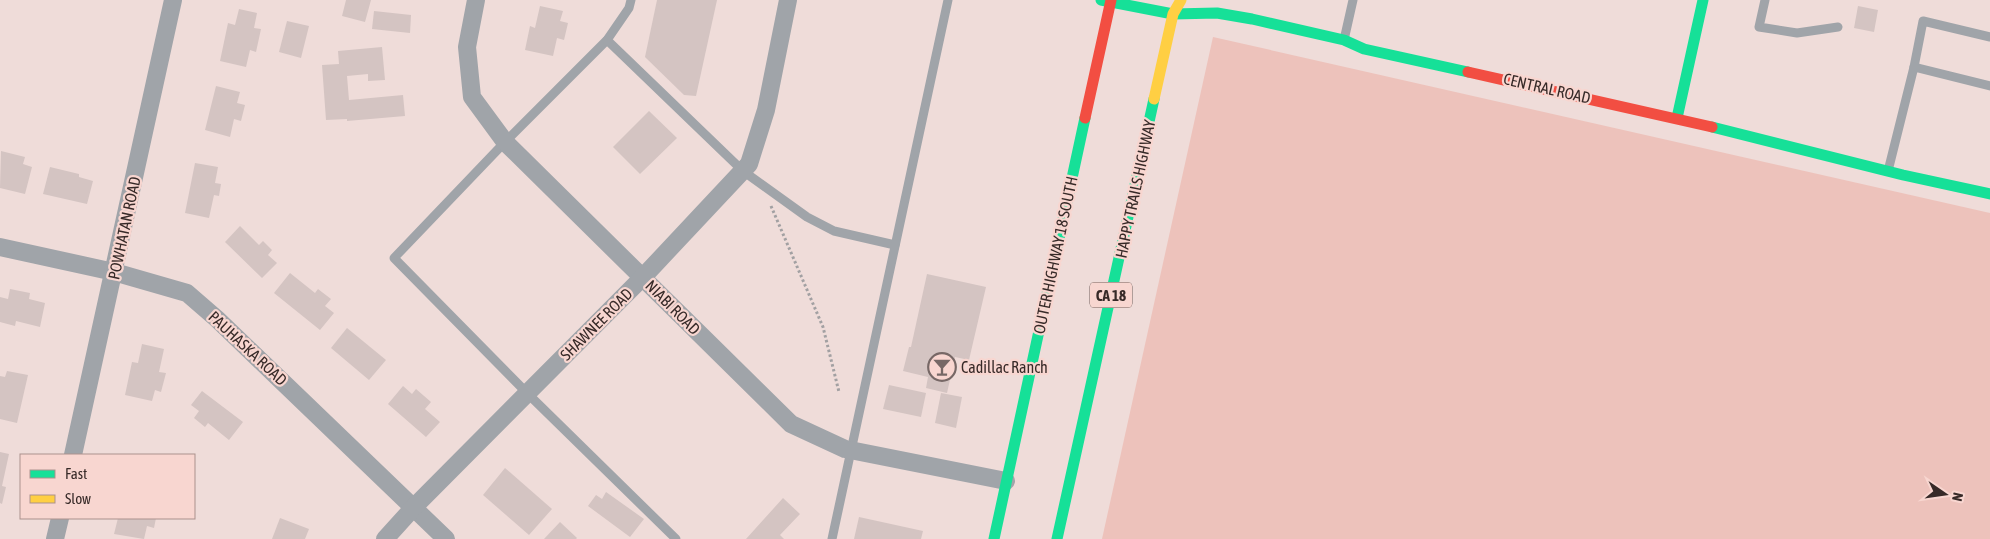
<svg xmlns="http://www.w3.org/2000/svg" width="1990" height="539" viewBox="0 0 1990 539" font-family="'Asap Condensed',sans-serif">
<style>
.green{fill:#edc2bb}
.building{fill:#d4c4c2}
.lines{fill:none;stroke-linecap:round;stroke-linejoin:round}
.path{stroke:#a2a0a2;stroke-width:3;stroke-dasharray:2.5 2.5;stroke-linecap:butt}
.lane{stroke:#a0a4a9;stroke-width:9}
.street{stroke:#a0a4a9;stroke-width:18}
.fast{stroke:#16e098;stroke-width:11}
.slow{stroke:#ffcf43;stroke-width:11}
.jam{stroke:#f24e42;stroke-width:11}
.labels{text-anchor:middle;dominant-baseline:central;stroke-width:4.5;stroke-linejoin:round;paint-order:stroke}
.shield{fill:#f8d6d0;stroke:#715e5a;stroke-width:1}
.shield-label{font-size:15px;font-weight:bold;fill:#372a28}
.street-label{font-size:16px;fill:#372a28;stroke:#f8d6d0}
.poi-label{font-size:16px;fill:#372a28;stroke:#f8d6d0;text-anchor:start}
</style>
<rect width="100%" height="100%" fill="#efdcd9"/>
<path class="green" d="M 1213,37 L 1990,213 L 1990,539 L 1102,539 Z"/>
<g class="building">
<path d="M 346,0 L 371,0 L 365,22 L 342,16 Z"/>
<path d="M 657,0 L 717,0 L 696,96 L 684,95 L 645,57 Z"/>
<path d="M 540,6 L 563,11 L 560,21 L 568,23 L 564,40 L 557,38 L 553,56 L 525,50 L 530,26 L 535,28 Z"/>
<path d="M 1858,6 L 1878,10 L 1874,32 L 1854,28 Z"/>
<path d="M 239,9 L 257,13 L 254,28 L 261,29 L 256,52 L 250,50 L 246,67 L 220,61 L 228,23 L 235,25 Z"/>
<path d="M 374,11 L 411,15 L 410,33 L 372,29 Z"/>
<path d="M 287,21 L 309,26 L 301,58 L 279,52 Z"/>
<path d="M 382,47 L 385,80 L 368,81 L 368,74 L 347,76 L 349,100 L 403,95 L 405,116 L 347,121 L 347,119 L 326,120 L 322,65 L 339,64 L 338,51 Z"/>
<path d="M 216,86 L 240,92 L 237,103 L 245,105 L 241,121 L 234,119 L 230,137 L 205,130 Z"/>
<path d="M 649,111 L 677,138 L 640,174 L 613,147 Z"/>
<path d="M 1,151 L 25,157 L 23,164 L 32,167 L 25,194 L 0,188 Z"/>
<path d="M 195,163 L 218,167 L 215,183 L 221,184 L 219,196 L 214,195 L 209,218 L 185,213 Z"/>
<path d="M 50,167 L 79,174 L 79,177 L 93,181 L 87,204 L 43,194 Z"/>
<path d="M 240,226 L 259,245 L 263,241 L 272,250 L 268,255 L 277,263 L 262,278 L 225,242 Z"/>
<path d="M 290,273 L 315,293 L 318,289 L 331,299 L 325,306 L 334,313 L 320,330 L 274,293 Z"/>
<path d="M 927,274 L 986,287 L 969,360 L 955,357 L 947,393 L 926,388 L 928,377 L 903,371 L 909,347 L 911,347 Z"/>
<path d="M 10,289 L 30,293 L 29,299 L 45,303 L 40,327 L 16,321 L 15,326 L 0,322 L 0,297 L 8,299 Z"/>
<path d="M 347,328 L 386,360 L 369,380 L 331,348 Z"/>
<path d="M 142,344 L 164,349 L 159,372 L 166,373 L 161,392 L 155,390 L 152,401 L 125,395 L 132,362 L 138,363 Z"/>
<path d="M 7,371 L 28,375 L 17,423 L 0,419 L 0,376 L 5,377 Z"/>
<path d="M 889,385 L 926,393 L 921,417 L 883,409 Z"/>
<path d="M 403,386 L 412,394 L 416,389 L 431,402 L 425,409 L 440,422 L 426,437 L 388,404 Z"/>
<path d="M 202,391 L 243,422 L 229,440 L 208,423 L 205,427 L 194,418 L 199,411 L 191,405 Z"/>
<path d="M 941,393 L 962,397 L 956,428 L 935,423 Z"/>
<path d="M 0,452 L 9,454 L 2,486 L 6,487 L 2,504 L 0,503 Z"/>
<path d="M 505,468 L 552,509 L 529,535 L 483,495 Z"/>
<path d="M 606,492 L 644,519 L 630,537 L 588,506 L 596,495 L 602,499 Z"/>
<path d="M 783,498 L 800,514 L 780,535 L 784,539 L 746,539 Z"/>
<path d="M 859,517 L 923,531 L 921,539 L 854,539 Z"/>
<path d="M 118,518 L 156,518 L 154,528 L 147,526 L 144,539 L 114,534 Z"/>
<path d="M 280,518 L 309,529 L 305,539 L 272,539 Z"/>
<path d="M 560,522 L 577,538 L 576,539 L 544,539 Z"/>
</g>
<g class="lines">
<path class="path" d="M 771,206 L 823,327 L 839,392"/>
<g class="lane">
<path d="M 631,0 L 629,8 L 607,40 L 505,142 L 394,258 L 527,393 L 676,539"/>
<path d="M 1765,0 L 1759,27 L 1797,33 L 1838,27"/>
<path d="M 607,40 L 743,171 L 807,217 L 834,231 L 895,245"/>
<path d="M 1344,40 L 1353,0"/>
<path d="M 1914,67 L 1923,21 L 1990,37"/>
<path d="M 1888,171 L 1914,67 L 1990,86"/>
<path d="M 832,539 L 948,0"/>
</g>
<g class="street">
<path d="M 476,0 L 467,47 L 472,97 L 505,142 L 791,424 L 845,449 L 1006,481"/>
<path d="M 0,247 L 114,272 L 187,293 L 217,319 L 446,539"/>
<path d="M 73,455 L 173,0"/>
<path d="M 55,539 L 60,518"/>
<path d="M 385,539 L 414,507 L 643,277 L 749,164 L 766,110 L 788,0"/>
</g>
<g class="fast">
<path d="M 1101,0 L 1173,14 L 1217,13 L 1252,19 L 1344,40 L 1364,49 L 1468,72"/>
<path d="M 1677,118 L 1703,0"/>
<path d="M 1712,127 L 1903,175 L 1990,194"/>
<path d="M 994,539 L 1085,118"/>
<path d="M 1057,539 L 1154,99"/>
</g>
<path class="slow" d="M 1154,99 L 1173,14 L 1181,0"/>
<g class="jam">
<path d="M 1468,72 L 1712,127"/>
<path d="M 1085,118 L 1111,0"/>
</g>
</g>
<defs>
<symbol id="bar-ring" viewBox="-11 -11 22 22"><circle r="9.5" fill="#f8d6d0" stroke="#776866" stroke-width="1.5"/><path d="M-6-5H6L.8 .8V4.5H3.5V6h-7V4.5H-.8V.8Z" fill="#776866"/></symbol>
</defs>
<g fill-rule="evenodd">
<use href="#bar-ring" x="926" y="351" width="32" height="32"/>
</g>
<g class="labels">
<rect class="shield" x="1090" y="282.5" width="42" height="25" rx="4"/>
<g class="shield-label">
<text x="1111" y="295">CA 18</text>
</g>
<g class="street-label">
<text transform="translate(1547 88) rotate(13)">CENTRAL ROAD</text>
<text transform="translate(1135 189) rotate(-78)">HAPPY TRAILS HIGHWAY</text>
<text transform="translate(124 228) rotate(-78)">POWHATAN ROAD</text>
<text transform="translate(1055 255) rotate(-78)">OUTER HIGHWAY 18 SOUTH</text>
<text transform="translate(673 307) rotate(45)">NIABI ROAD</text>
<text transform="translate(596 324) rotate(-45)">SHAWNEE ROAD</text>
<text transform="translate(248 348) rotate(43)">PAUHASKA ROAD</text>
</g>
<g class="poi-label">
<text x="961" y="367">Cadillac Ranch</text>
</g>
</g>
<rect x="20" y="454" width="175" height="65" fill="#f8d6d0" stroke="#ab918d"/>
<rect x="30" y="470" width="25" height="8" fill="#16e098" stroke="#ab918d"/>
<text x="65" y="479" font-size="15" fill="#372a28">Fast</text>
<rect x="30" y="495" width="25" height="8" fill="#ffcf43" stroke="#ab918d"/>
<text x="65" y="504" font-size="15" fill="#372a28">Slow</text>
<g transform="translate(1945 494) rotate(103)" stroke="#f8d6d0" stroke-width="4" paint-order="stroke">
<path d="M0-4L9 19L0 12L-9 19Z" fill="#372a28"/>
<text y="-8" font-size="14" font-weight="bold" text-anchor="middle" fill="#372a28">N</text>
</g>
</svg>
